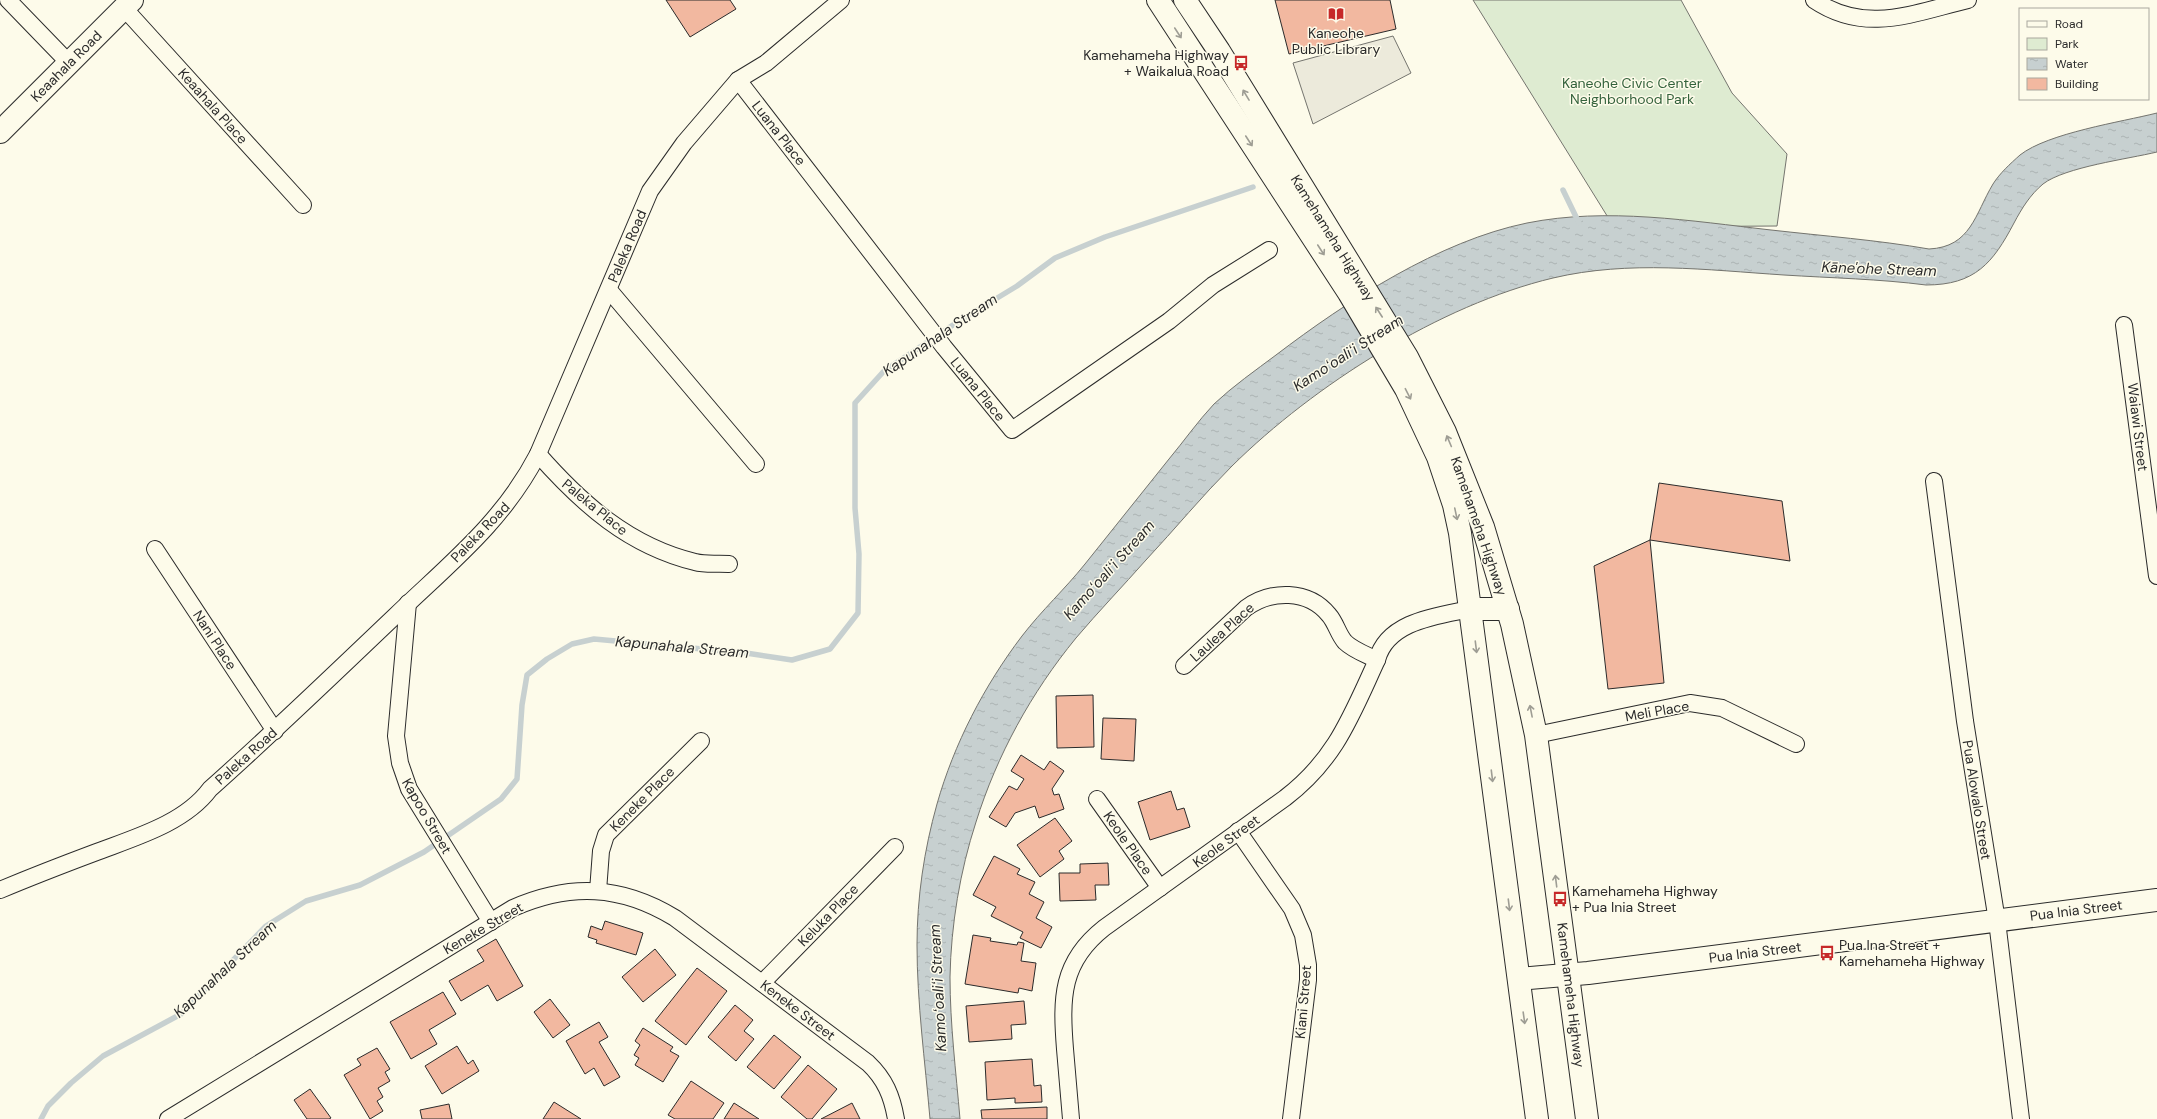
<svg xmlns="http://www.w3.org/2000/svg" width="2157" height="1119" viewBox="0 0 2157 1119" font-family="'DM Sans',sans-serif">
<style>
.green{fill:#deebd1;stroke:#74746e}
.parking{fill:#eceadb;stroke:#74746e}
.water{fill:url(#water-ripples);stroke:#74746e}
.lines{fill:none;stroke-linecap:round;stroke-linejoin:round}
.stream{stroke:#c7d0d0;stroke-width:5.5}
.building{fill:#f2b8a0;stroke:#2b2b2b}
.street-casing{stroke:#2b2b2b;stroke-width:18}
.secondary-casing{stroke:#2b2b2b;stroke-width:24}
.street{stroke:#fdfbea;stroke-width:16}
.secondary{stroke:#fdfbea;stroke-width:22}
.oneway{stroke:#9e9d94}
.labels{text-anchor:middle;dominant-baseline:central;stroke-width:3;stroke-linejoin:round;paint-order:stroke}
.poi-label{font-size:14px;fill:#2b2b2b;stroke:#fdfbea;text-anchor:start}
.street-label{font-size:14px;fill:#2b2b2b;stroke:#fdfbea}
.park-label{font-size:14px;fill:#34623c;stroke:#fdfbea}
.water-label{font-size:15px;font-style:italic;fill:#2b2b2b;stroke:#fdfbea}
</style>
<defs>
<pattern id="water-ripples" width="26" height="14" patternUnits="userSpaceOnUse"><rect width="26" height="14" fill="#c7d0d0"/><path d="M2 4q2-2 4 0t4 0M15 11q2-2 4 0t4 0" fill="none" stroke="#abb3b3"/></pattern>
</defs>
<rect width="100%" height="100%" fill="#fdfbea"/>
<path class="green" d="M 1473,0 L 1681,0 L 1732,93 L 1787,154 L 1777,226 L 1614,227 Z"/>
<path class="parking" d="M 1393,36 L 1411,73 L 1313,124 L 1293,63 Z"/>
<path class="water" d="M 2157,113 L 2157,152 C 2128,159 2065,167 2043,184 C 2030,195 2022,208 2014,223 C 1993,263 1975,285 1926,285 C 1880,279 1831,278 1784,275 C 1707,270 1629,260 1553,278 C 1440,305 1314,385 1232,466 C 1202,496 1175,529 1146,560 C 1123,586 1098,612 1076,638 C 1031,693 997,755 976,822 C 960,871 951,925 950,977 C 950,1024 956,1072 960,1119 L 930,1119 C 925,1061 917,1003 917,945 C 917,898 924,850 937,804 C 954,744 984,686 1022,636 C 1042,610 1065,589 1085,564 C 1113,529 1141,494 1169,459 C 1184,441 1198,421 1214,404 C 1233,386 1256,370 1276,355 C 1347,301 1439,241 1527,223 C 1607,207 1691,221 1771,230 C 1824,236 1877,240 1929,249 C 1971,247 1975,214 1993,184 C 2000,173 2010,164 2020,155 C 2048,133 2121,122 2157,113 Z"/>
<g class="lines">
<g class="stream">
<path d="M 1563,190 L 1579,223"/>
<path d="M 41,1119 L 48,1106 L 71,1083 L 103,1056 L 181,1014 L 266,926 L 306,901 L 360,885 L 424,852 L 501,799 L 517,779 L 522,705 L 527,675 L 547,659 L 572,644 L 594,639 L 746,653 L 792,660 L 830,649 L 858,613 L 859,554 L 855,508 L 855,403 L 884,371 L 956,323 L 1017,286 L 1055,258 L 1105,237 L 1253,187"/>
</g>
</g>
<g class="building">
<path d="M 666,0 L 730,0 L 736,9 L 690,37 Z"/>
<path d="M 1275,0 L 1390,0 L 1396,29 L 1289,54 Z"/>
<path d="M 1659,483 L 1782,501 L 1790,561 L 1650,540 Z"/>
<path d="M 1650,540 L 1664,683 L 1608,689 L 1594,566 Z"/>
<path d="M 1093,695 L 1094,747 L 1057,748 L 1056,696 Z"/>
<path d="M 1103,718 L 1136,719 L 1134,761 L 1101,759 Z"/>
<path d="M 1021,755 L 1044,770 L 1050,761 L 1064,771 L 1052,789 L 1054,795 L 1059,794 L 1064,809 L 1039,818 L 1035,806 L 1015,813 L 1006,827 L 989,817 L 1009,786 L 1017,790 L 1024,779 L 1011,771 Z"/>
<path d="M 1171,791 L 1177,810 L 1184,808 L 1190,827 L 1150,840 L 1138,802 Z"/>
<path d="M 1055,818 L 1072,841 L 1059,851 L 1064,859 L 1040,877 L 1017,845 Z"/>
<path d="M 994,856 L 1020,869 L 1017,874 L 1035,882 L 1029,894 L 1044,902 L 1036,918 L 1052,927 L 1041,948 L 1020,938 L 1023,932 L 991,916 L 996,907 L 973,895 Z"/>
<path d="M 1108,863 L 1109,885 L 1095,885 L 1096,900 L 1060,901 L 1059,873 L 1080,873 L 1080,864 Z"/>
<path d="M 605,921 L 643,933 L 636,955 L 596,943 L 597,940 L 588,937 L 591,926 L 602,930 Z"/>
<path d="M 973,935 L 991,938 L 990,941 L 1017,945 L 1018,942 L 1024,943 L 1021,961 L 1036,963 L 1032,991 L 1019,988 L 1018,993 L 965,984 Z"/>
<path d="M 496,939 L 523,986 L 497,1001 L 488,985 L 461,1001 L 449,981 L 484,961 L 477,950 Z"/>
<path d="M 655,949 L 676,975 L 643,1002 L 622,977 Z"/>
<path d="M 697,968 L 727,991 L 686,1045 L 655,1021 Z"/>
<path d="M 443,992 L 456,1014 L 429,1030 L 437,1044 L 411,1059 L 390,1022 Z"/>
<path d="M 550,999 L 570,1025 L 553,1038 L 534,1012 Z"/>
<path d="M 1024,1001 L 1026,1024 L 1011,1025 L 1012,1039 L 969,1042 L 966,1006 Z"/>
<path d="M 735,1005 L 753,1020 L 744,1031 L 754,1039 L 736,1061 L 708,1037 Z"/>
<path d="M 599,1022 L 608,1037 L 599,1042 L 620,1077 L 604,1086 L 594,1068 L 585,1074 L 566,1041 Z"/>
<path d="M 643,1028 L 673,1047 L 670,1051 L 679,1056 L 663,1082 L 635,1065 L 639,1058 L 634,1055 L 640,1045 L 635,1041 Z"/>
<path d="M 774,1035 L 801,1057 L 774,1089 L 747,1067 Z"/>
<path d="M 457,1046 L 468,1064 L 473,1060 L 479,1071 L 442,1094 L 425,1066 Z"/>
<path d="M 377,1048 L 390,1069 L 385,1072 L 390,1081 L 378,1088 L 383,1097 L 377,1101 L 383,1111 L 370,1119 L 344,1075 L 361,1065 L 357,1059 Z"/>
<path d="M 1032,1059 L 1034,1086 L 1041,1085 L 1042,1102 L 1015,1103 L 1015,1098 L 987,1100 L 985,1062 Z"/>
<path d="M 808,1065 L 837,1089 L 812,1119 L 807,1119 L 781,1097 Z"/>
<path d="M 691,1081 L 724,1103 L 713,1119 L 675,1119 L 668,1115 Z"/>
<path d="M 310,1089 L 331,1118 L 329,1119 L 307,1119 L 294,1100 Z"/>
<path d="M 554,1102 L 581,1119 L 543,1119 Z"/>
<path d="M 734,1103 L 759,1119 L 724,1119 Z"/>
<path d="M 852,1103 L 860,1119 L 821,1119 Z"/>
<path d="M 449,1104 L 452,1119 L 422,1119 L 420,1110 Z"/>
<path d="M 1047,1107 L 1047,1119 L 982,1119 L 981,1110 Z"/>
</g>
<g class="lines">
<defs>
<g id="street">
<path d="M 8,0 L 69,63"/>
<path d="M 1814,0 C 1866,35 1913,13 1968,0"/>
<path d="M 124,8 L 303,205"/>
<path d="M 738,80 L 944,347 L 1012,430 L 1169,321 L 1213,285 L 1269,250"/>
<path d="M 609,290 L 756,464"/>
<path d="M 2124,325 L 2157,576"/>
<path d="M 538,454 C 582,504 629,546 695,562 C 706,565 718,563 729,564"/>
<path d="M 1934,481 L 1965,721 L 1997,921 L 2021,1119"/>
<path d="M 155,549 L 275,731"/>
<path d="M 408,603 L 396,736 L 400,763 L 409,789 L 491,922"/>
<path d="M 1184,666 L 1246,608 C 1271,590 1308,589 1329,615 C 1336,623 1338,634 1345,642 C 1353,650 1367,655 1377,660"/>
<path d="M 1536,735 L 1690,703 L 1722,708 L 1796,744"/>
<path d="M 1097,799 L 1160,888"/>
<path d="M 1238,831 L 1292,909 L 1303,935 L 1308,965 L 1308,980 L 1291,1119"/>
<path d="M 0,890 C 31,877 62,865 94,853 C 133,838 184,824 210,789 C 273,733 334,674 395,616 C 449,564 503,522 538,454 L 650,191 L 684,143 L 738,80 L 766,63 L 841,0"/>
<path d="M 598,891 L 601,851 L 606,835 L 701,741"/>
<path d="M 762,983 L 895,847"/>
<path d="M 168,1119 L 513,908 C 570,883 621,885 675,918 L 868,1063 C 885,1079 892,1096 896,1119"/>
<path d="M 1071,1119 C 1069,1096 1067,1072 1065,1049 C 1061,998 1061,962 1104,928 L 1285,798 C 1336,759 1351,716 1377,660 C 1387,621 1437,616 1470,609"/>
</g>
<g id="secondary">
<path d="M 1158,0 L 1349,293 L 1406,389 L 1438,457 L 1454,505 L 1460,533 L 1537,1119"/>
<path d="M 1185,0 L 1219,51 L 1407,357 L 1445,432 L 1483,527 L 1512,624 L 1536,735 L 1587,1119"/>
<path d="M 0,132 L 132,0"/>
<path d="M 1470,609 L 1508,609"/>
<path d="M 1519,979 L 1588,973 L 2157,900"/>
</g>
</defs>
<use href="#street" class="street-casing"/>
<use href="#secondary" class="secondary-casing"/>
<use href="#street" class="street"/>
<use href="#secondary" class="secondary"/>
</g>
<defs><path id="oneway-shaft" d="M-6 0H5M1.5-3L5.5 0L1.5 3" fill="none" stroke-width="1.6" stroke-linecap="round" stroke-linejoin="round"/></defs>
<g class="oneway">
<use href="#oneway-shaft" transform="translate(1178 33) rotate(57)"/>
<use href="#oneway-shaft" transform="translate(1246 95) rotate(-121)"/>
<use href="#oneway-shaft" transform="translate(1249 141) rotate(57)"/>
<use href="#oneway-shaft" transform="translate(1321 250) rotate(57)"/>
<use href="#oneway-shaft" transform="translate(1379 312) rotate(-123)"/>
<use href="#oneway-shaft" transform="translate(1408 394) rotate(63)"/>
<use href="#oneway-shaft" transform="translate(1449 441) rotate(-113)"/>
<use href="#oneway-shaft" transform="translate(1456 514) rotate(78)"/>
<use href="#oneway-shaft" transform="translate(1476 647) rotate(83)"/>
<use href="#oneway-shaft" transform="translate(1531 711) rotate(-101)"/>
<use href="#oneway-shaft" transform="translate(1492 776) rotate(83)"/>
<use href="#oneway-shaft" transform="translate(1556 881) rotate(-97)"/>
<use href="#oneway-shaft" transform="translate(1509 905) rotate(83)"/>
<use href="#oneway-shaft" transform="translate(1524 1018) rotate(82)"/>
</g>
<defs>
<symbol id="library-bare" viewBox="-9 -9 18 18"><path d="M-6-4Q-3-5.5-.7-3.5V5Q-3 3-6 4ZM6-4Q3-5.5 .7-3.5V5Q3 3 6 4Z" fill="#c62828" stroke="#fdfbea" stroke-width="2.5" paint-order="stroke"/></symbol>
<symbol id="bus-bare" viewBox="-9 -9 18 18"><path d="M-5-6H5V4H4V6H2V4H-2V6H-4V4H-5ZM-3.5-4V0h7V-4ZM-3.5 1.2v1.5H-2V1.2ZM2 1.2v1.5H3.5V1.2Z" fill="#c62828" stroke="#fdfbea" stroke-width="2.5" paint-order="stroke"/></symbol>
</defs>
<g fill-rule="evenodd">
<use href="#library-bare" x="1325" y="3" width="22" height="22"/>
<use href="#bus-bare" x="1230" y="52" width="22" height="22"/>
<use href="#bus-bare" x="1549" y="888" width="22" height="22"/>
<use href="#bus-bare" x="1816" y="942" width="22" height="22"/>
</g>
<g class="labels">
<g class="poi-label">
<text x="1336" y="33" text-anchor="middle">Kaneohe<tspan x="1336" dy="16">Public Library</tspan></text>
<text x="1229" y="55" text-anchor="end">Kamehameha Highway<tspan x="1229" dy="16">+ Waikalua Road</tspan></text>
<text x="1572" y="891">Kamehameha Highway<tspan x="1572" dy="16">+ Pua Inia Street</tspan></text>
<text x="1839" y="945">Pua Ina Street +<tspan x="1839" dy="16">Kamehameha Highway</tspan></text>
</g>
<g class="street-label">
<text transform="translate(66 66) rotate(-45)">Keaahala Road</text>
<text transform="translate(213 106) rotate(48)">Keaahala Place</text>
<text transform="translate(779 133) rotate(52)">Luana Place</text>
<text transform="translate(1333 238) rotate(58)">Kamehameha Highway</text>
<text transform="translate(627 246) rotate(-67)">Paleka Road</text>
<text transform="translate(978 389) rotate(51)">Luana Place</text>
<text transform="translate(2138 427) rotate(83)">Waiawi Street</text>
<text transform="translate(595 507) rotate(39)">Paleka Place</text>
<text transform="translate(1479 526) rotate(71)">Kamehameha Highway</text>
<text transform="translate(480 532) rotate(-46)">Paleka Road</text>
<text transform="translate(1222 632) rotate(-42)">Laulea Place</text>
<text transform="translate(215 640) rotate(57)">Nani Place</text>
<text transform="translate(1657 711) rotate(-10)">Meli Place</text>
<text transform="translate(246 756) rotate(-42)">Paleka Road</text>
<text transform="translate(642 799) rotate(-45)">Keneke Place</text>
<text transform="translate(1977 800) rotate(81)">Pua Alowalo Street</text>
<text transform="translate(427 816) rotate(60)">Kapoo Street</text>
<text transform="translate(1226 841) rotate(-36)">Keole Street</text>
<text transform="translate(1128 843) rotate(55)">Keole Place</text>
<text transform="translate(2076 910) rotate(-7)">Pua Inia Street</text>
<text transform="translate(828 915) rotate(-46)">Keluka Place</text>
<text transform="translate(483 928) rotate(-30)">Keneke Street</text>
<text transform="translate(1755 952) rotate(-7)">Pua Inia Street</text>
<text transform="translate(1571 995) rotate(83)">Kamehameha Highway</text>
<text transform="translate(1303 1002) rotate(-85)">Kiani Street</text>
<text transform="translate(798 1010) rotate(37)">Keneke Street</text>
</g>
<g class="park-label">
<text x="1632" y="83">Kaneohe Civic Center<tspan x="1632" dy="16">Neighborhood Park</tspan></text>
</g>
<g class="water-label">
<text transform="translate(1879 269) rotate(2)">Kāne'ohe Stream</text>
<text transform="translate(940 335) rotate(-34)">Kapunahala Stream</text>
<text transform="translate(1348 353) rotate(-33)">Kamoʻoaliʻi Stream</text>
<text transform="translate(1109 570) rotate(-48)">Kamoʻoaliʻi Stream</text>
<text transform="translate(682 647) rotate(5)">Kapunahala Stream</text>
<text transform="translate(225 969) rotate(-43)">Kapunahala Stream</text>
<text transform="translate(938 988) rotate(-93)">Kamoʻoaliʻi Stream</text>
</g>
</g>
<rect x="2019" y="8" width="130" height="92" fill="#fdfbea" stroke="#a9a89e"/>
<rect x="2027" y="21" width="20" height="6" fill="#fdfbea" stroke="#a9a89e"/>
<text x="2055" y="28" font-size="12" fill="#2b2b2b">Road</text>
<rect x="2027" y="38" width="20" height="12" fill="#deebd1" stroke="#a9a89e"/>
<text x="2055" y="48" font-size="12" fill="#2b2b2b">Park</text>
<rect x="2027" y="58" width="20" height="12" fill="url(#water-ripples)" stroke="#a9a89e"/>
<text x="2055" y="68" font-size="12" fill="#2b2b2b">Water</text>
<rect x="2027" y="78" width="20" height="12" fill="#f2b8a0" stroke="#a9a89e"/>
<text x="2055" y="88" font-size="12" fill="#2b2b2b">Building</text>
</svg>
